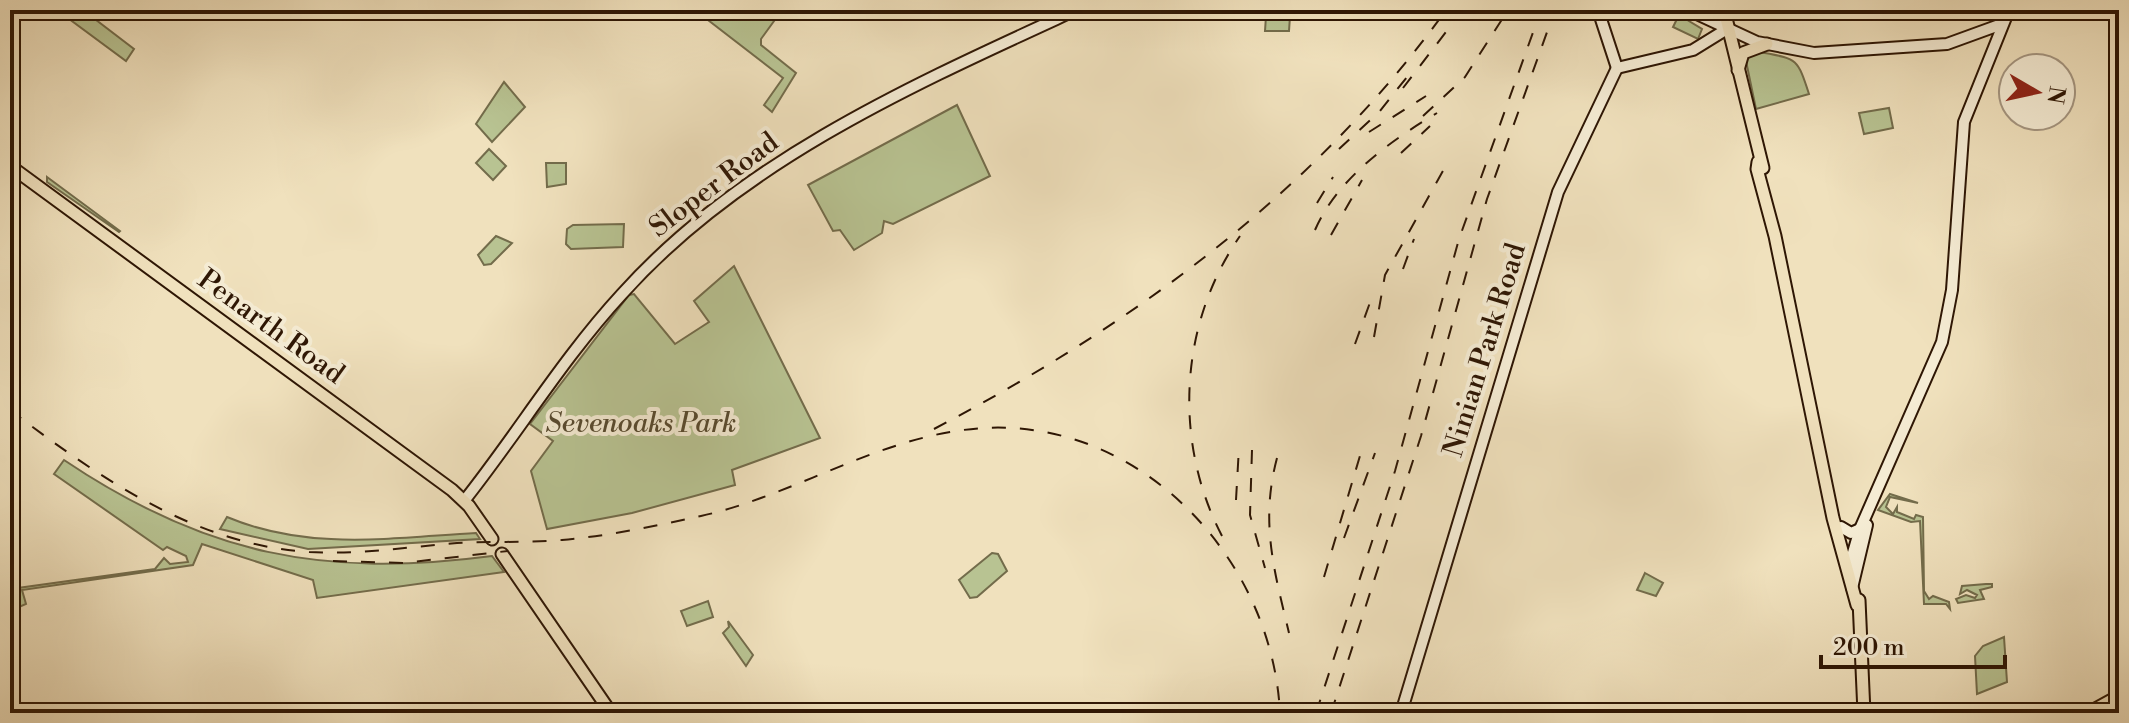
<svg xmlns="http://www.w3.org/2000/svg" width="2129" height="723" viewBox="0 0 2129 723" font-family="'Libre Bodoni',serif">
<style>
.green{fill:#b8c392;stroke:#736c4b;stroke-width:2}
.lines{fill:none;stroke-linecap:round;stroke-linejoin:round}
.secondary-casing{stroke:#2e1604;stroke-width:14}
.primary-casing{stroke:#2e1604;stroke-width:15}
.secondary{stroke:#f5ecd4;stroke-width:10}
.primary{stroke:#f0e1bd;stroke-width:11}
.rail{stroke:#2e1604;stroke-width:2;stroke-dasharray:14 14;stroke-linecap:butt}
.labels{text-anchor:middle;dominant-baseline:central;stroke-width:8;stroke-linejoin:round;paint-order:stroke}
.street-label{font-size:28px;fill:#2e1604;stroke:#f5ecd4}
.park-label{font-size:28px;font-style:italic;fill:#574a2f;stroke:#f5ecd4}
</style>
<rect width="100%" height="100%" fill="#f0e1bd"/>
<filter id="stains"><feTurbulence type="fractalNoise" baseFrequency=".0025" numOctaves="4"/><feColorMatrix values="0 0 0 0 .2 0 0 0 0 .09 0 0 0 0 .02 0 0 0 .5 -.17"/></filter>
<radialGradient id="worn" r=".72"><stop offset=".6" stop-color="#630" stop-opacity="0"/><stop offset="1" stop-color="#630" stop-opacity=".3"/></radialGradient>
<g class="green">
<path d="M 57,10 L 83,10 L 134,49 L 126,61 Z"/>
<path d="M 695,10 L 782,10 L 761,39 L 761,45 L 796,73 L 772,112 L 764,105 L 783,78 Z"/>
<path d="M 1679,15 L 1702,29 L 1698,39 L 1673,27 Z"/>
<path d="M 1266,16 L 1290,16 L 1289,31 L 1265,31 Z"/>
<path d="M 1759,52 C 1797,59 1797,57 1809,94 L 1756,109 L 1746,61 L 1749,54 Z"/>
<path d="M 504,82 L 525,107 L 492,142 L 476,124 Z"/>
<path d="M 957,105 L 990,176 L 893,224 L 884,221 L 882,233 L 854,250 L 840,230 L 833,231 L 808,185 Z"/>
<path d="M 1889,108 L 1893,128 L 1864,134 L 1859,113 Z"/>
<path d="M 489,149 L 506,166 L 493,180 L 476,163 Z"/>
<path d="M 546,163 L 566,163 L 566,184 L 547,187 Z"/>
<path d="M 47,177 L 120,231 L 119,232 L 47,182 Z"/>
<path d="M 624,224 L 623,247 L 571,249 L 566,244 L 567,229 L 573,225 Z"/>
<path d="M 496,236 L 512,243 L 491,264 L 484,265 L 478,255 Z"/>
<path d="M 734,266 L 820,438 L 732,470 L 735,485 L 632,513 L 547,529 L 531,471 L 553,441 L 530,424 L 629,295 L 634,294 L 675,344 L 709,322 L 694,301 Z"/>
<path d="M 64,460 C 205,555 324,578 492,556 L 504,572 L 317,598 L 313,580 L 202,544 L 193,565 L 22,590 L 26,604 L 10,611 L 10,599 L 18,588 L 155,569 L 164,558 L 170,564 L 188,562 L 186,556 L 167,547 L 163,550 L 54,474 Z"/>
<path d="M 1890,494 L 1918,503 L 1890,497 L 1886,507 L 1893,514 L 1897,507 L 1897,512 L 1914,519 L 1916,515 L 1923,517 L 1924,591 L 1929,599 L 1933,596 L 1949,602 L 1950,609 L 1946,604 L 1924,604 L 1920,521 L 1911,522 L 1878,510 Z"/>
<path d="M 227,517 C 308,551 390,538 476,533 L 480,539 L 308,549 L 220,529 Z"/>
<path d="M 992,553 L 998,554 L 1007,571 L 977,597 L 970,598 L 959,580 Z"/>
<path d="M 1645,573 L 1663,583 L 1656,596 L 1637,590 Z"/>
<path d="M 1986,584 L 1992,584 L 1992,587 L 1980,590 L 1984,599 L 1958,603 L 1956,599 L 1966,595 L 1975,598 L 1977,595 L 1967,590 L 1960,594 L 1962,586 Z"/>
<path d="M 708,601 L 713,617 L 687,626 L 681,611 Z"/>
<path d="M 728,621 L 753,655 L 746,666 L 723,633 L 729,627 Z"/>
<path d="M 2004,637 L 2007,682 L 1977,694 L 1975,656 L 1983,646 Z"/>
</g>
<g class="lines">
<defs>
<g id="secondary">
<path d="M 1598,10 L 1617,68"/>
<path d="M 1688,10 L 1757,42 L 1814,53 L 1947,44 L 2002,24"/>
<path d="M 1617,68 L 1693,50 L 1727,29"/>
<path d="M 464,501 C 518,433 563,358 622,294 C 742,160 915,84 1076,10"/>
<path d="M 1841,527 L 1851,533 L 1860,529"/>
<path d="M 1848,570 L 1860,529 L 1942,342 L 1952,290 L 1964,122 L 2009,10"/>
<path d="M 1852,588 L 1867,525"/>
<path d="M 1401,713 L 1558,192 L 1617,68"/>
</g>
<g id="primary">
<path d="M 1724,10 L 1763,168"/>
<path d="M 1738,70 L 1743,53 L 1767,44"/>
<path d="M 1758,162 L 1757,169 L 1775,236 L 1833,518 L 1857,605"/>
<path d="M 10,166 L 452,490 L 469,506 L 492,539"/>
<path d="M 502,554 L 611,713"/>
<path d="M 1859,600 L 1864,713"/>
<path d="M 2088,713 L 2119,696"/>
</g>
</defs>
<use href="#secondary" class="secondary-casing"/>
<use href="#primary" class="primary-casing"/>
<use href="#secondary" class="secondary"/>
<use href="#primary" class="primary"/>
<g class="rail">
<path d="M 1403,88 L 1446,32"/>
<path d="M 1423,116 L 1465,77 L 1508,10"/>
<path d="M 1369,132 L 1426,96"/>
<path d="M 1339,149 L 1380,111 L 1407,77"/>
<path d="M 1401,153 L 1430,126"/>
<path d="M 1317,203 L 1333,177"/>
<path d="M 1315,230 C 1337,179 1390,141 1437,113"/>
<path d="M 1331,235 L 1362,180"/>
<path d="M 1403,269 L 1414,239"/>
<path d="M 1374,337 L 1385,275 L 1449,160"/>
<path d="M 1355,344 L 1372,297"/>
<path d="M 10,410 C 97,476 195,545 309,552 C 358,555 408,547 457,543 C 492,541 527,543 562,540 C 608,536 655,526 701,516 C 791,496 871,442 963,430 C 1131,407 1272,553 1280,713"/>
<path d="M 934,429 C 1131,326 1315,192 1446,10"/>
<path d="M 1252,450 L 1250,515 L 1265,568"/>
<path d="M 1277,458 C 1260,522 1274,570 1289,633"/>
<path d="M 1236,500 L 1239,447"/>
<path d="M 1222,536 C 1173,442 1179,324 1240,236"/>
<path d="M 1344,538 L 1375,453"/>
<path d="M 333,561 L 403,563 L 508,551"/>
<path d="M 1324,577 L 1362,449"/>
<path d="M 1316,713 L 1395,471 L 1459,239 L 1541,10"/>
<path d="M 1331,713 L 1421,436 L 1487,199 L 1555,10"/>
</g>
</g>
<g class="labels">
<g class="street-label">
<text transform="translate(714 185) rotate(-37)">Sloper Road</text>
<text transform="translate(271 327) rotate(36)">Penarth Road</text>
<text transform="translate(1485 350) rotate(-73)">Ninian Park Road</text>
</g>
<g class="park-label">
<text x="641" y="423">Sevenoaks Park</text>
</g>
</g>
<rect width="2129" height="723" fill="none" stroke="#f0e1bd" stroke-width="40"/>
<rect x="12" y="12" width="2105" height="699" fill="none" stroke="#2e1604" stroke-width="4"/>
<rect x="20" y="20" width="2089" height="683" fill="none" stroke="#2e1604" stroke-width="2"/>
<g transform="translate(2037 92) rotate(99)"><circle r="38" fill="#f5ecd4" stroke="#a59681" stroke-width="2"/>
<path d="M0-6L14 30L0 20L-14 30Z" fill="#8f2418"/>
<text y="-12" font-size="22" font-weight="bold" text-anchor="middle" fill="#2e1604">N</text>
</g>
<path d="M1821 655v12h184v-12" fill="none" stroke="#2e1604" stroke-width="4"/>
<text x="1833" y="655" font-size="24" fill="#2e1604" stroke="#f5ecd4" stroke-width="6" paint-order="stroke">200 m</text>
<rect width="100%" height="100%" filter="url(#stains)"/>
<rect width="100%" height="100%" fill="url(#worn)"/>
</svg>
